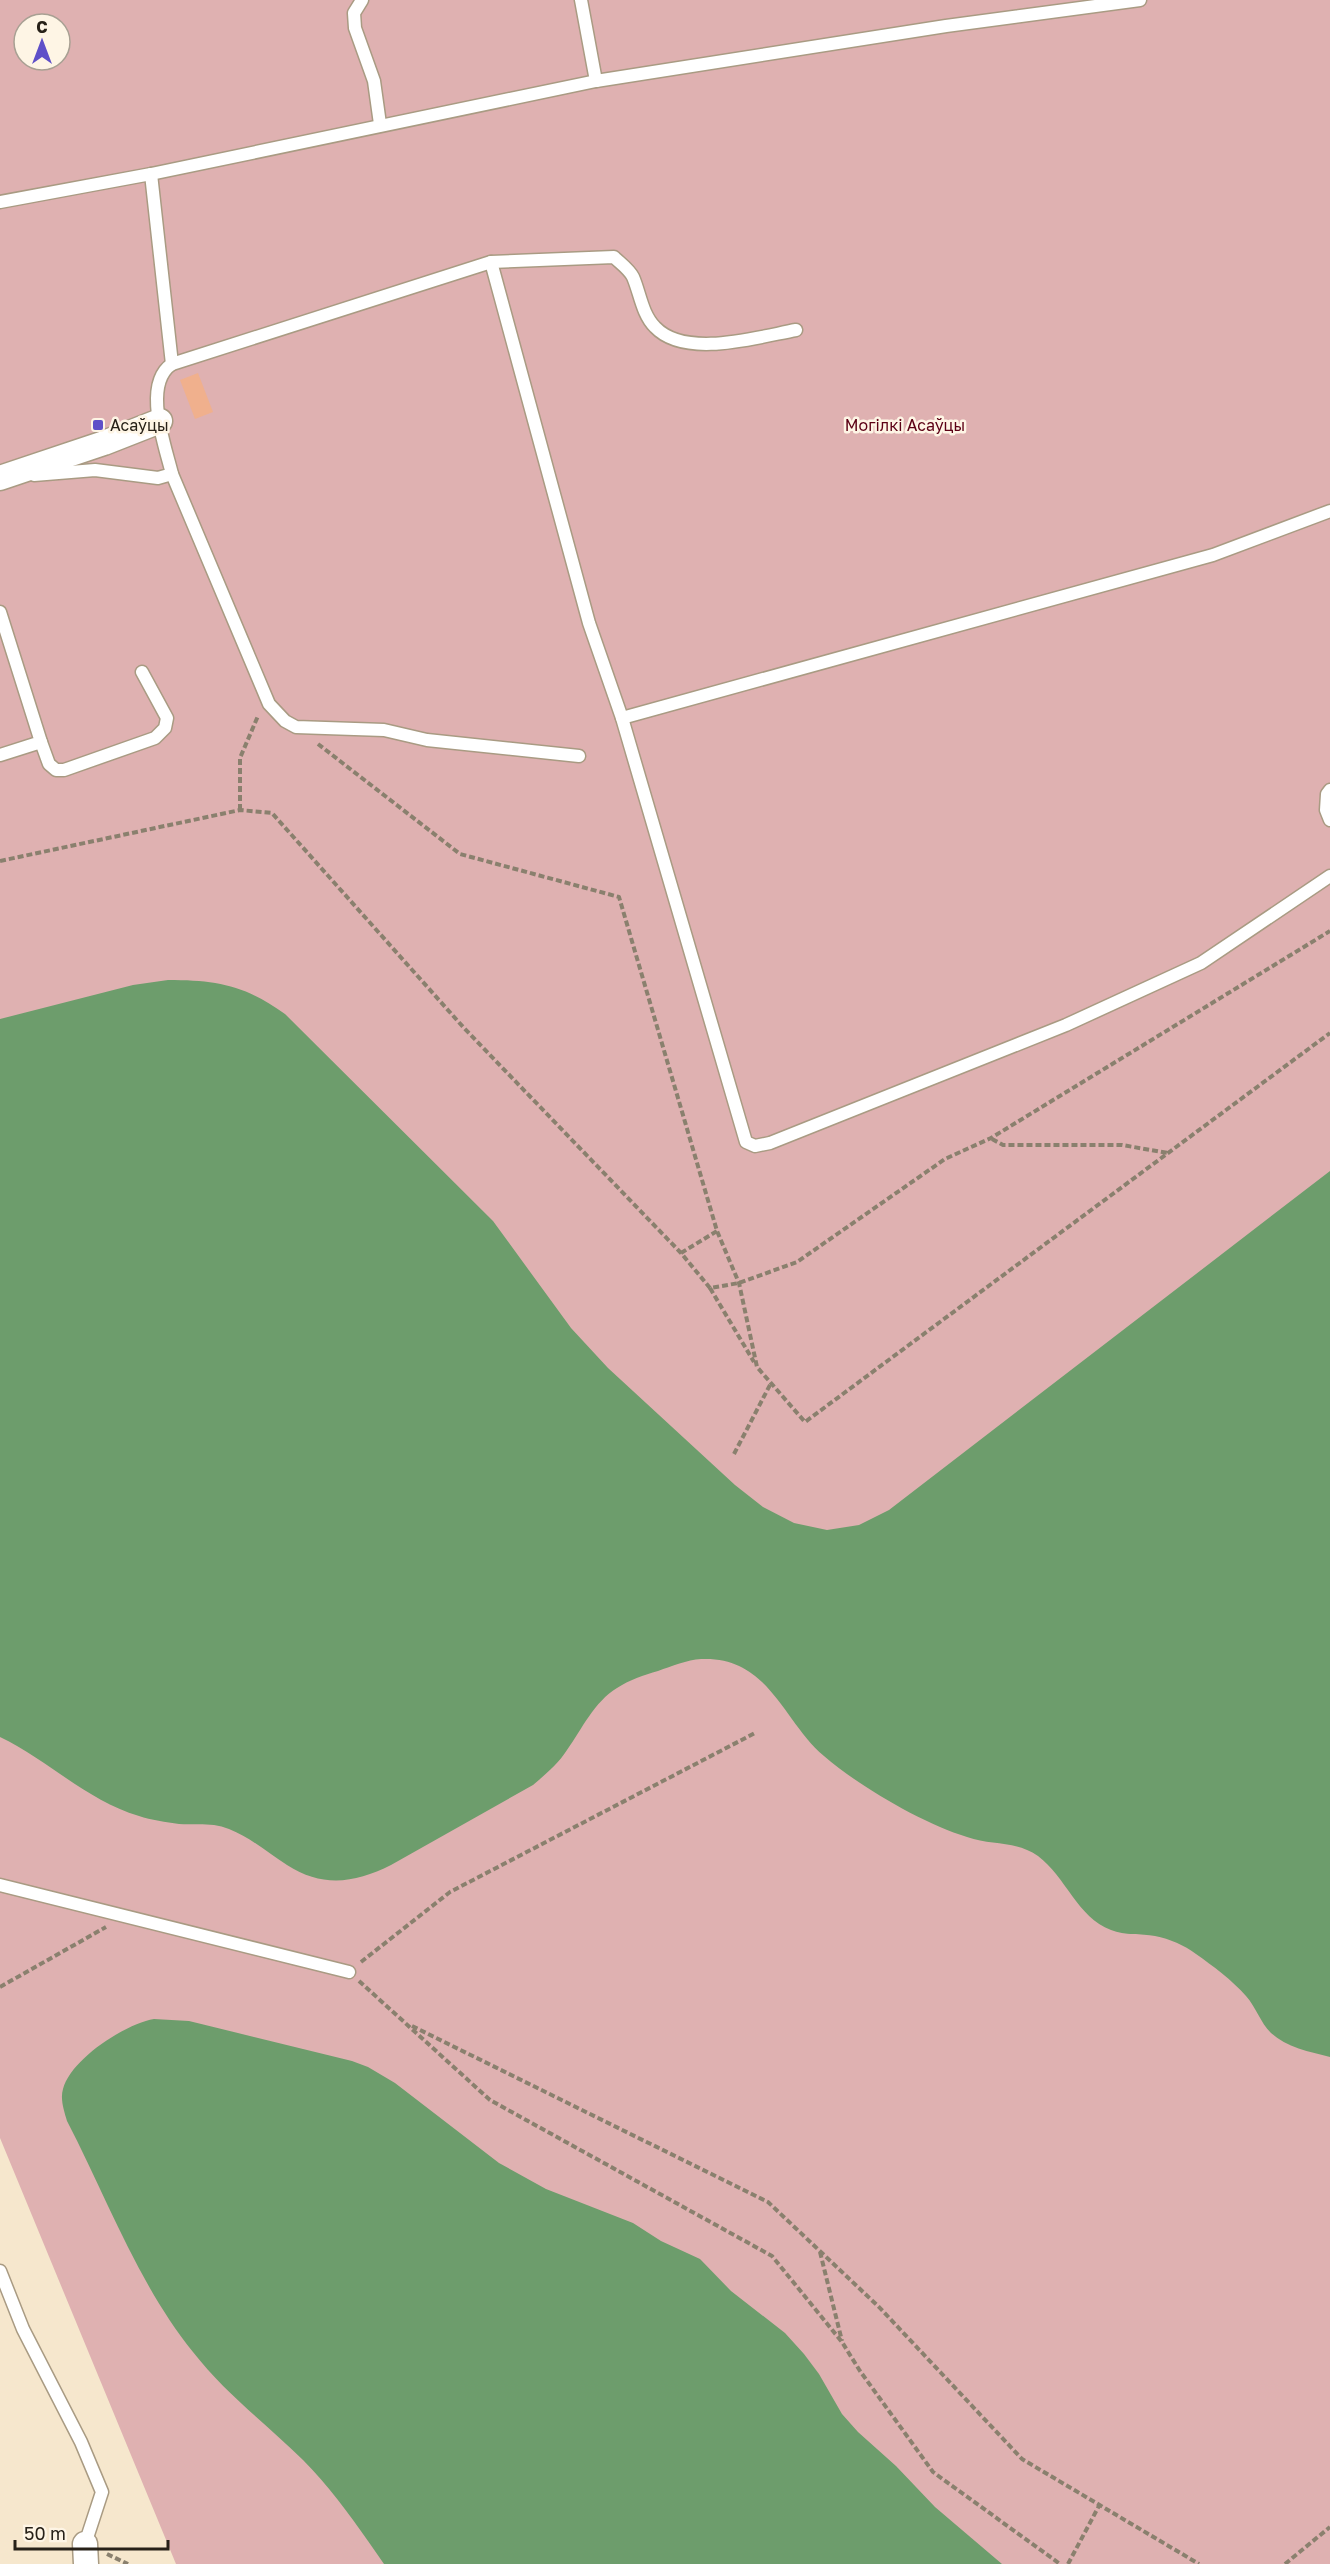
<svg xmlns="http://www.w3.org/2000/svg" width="1330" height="2564" viewBox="0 0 1330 2564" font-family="'Golos Text',sans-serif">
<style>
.green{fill:#dfb1b1;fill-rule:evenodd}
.water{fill:#6d9d6c}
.building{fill:#f0b08d}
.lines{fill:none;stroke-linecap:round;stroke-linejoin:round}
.service-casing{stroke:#a99b83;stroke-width:15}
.minor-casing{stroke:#a99b83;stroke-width:27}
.path{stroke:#8a806e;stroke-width:4;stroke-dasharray:6 3;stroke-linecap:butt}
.service{stroke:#fff;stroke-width:12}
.minor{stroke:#fff;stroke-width:24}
.poi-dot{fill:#5e4fc8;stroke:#fef5e5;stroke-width:2}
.labels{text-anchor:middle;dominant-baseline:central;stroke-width:5;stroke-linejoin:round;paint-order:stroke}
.poi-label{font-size:16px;fill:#272118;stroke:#fef5e5;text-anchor:start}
.park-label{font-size:16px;fill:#5c0115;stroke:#fef5e5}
</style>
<rect width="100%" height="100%" fill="#f6e7cd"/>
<path class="green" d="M 0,0 L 1330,0 L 1330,2564 L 176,2564 L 0,2138 ZM 24,24 L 60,24 L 60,60 L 24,60 Z"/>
<g class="water">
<path d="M 168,980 C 216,980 245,985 285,1014 L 493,1221 L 571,1328 L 608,1368 L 735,1485 L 763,1507 L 794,1523 L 827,1530 L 859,1525 L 889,1510 L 1330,1171 L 1330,2057 C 1310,2052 1286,2047 1271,2033 C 1260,2022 1256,2007 1246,1996 C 1232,1980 1213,1966 1196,1954 C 1184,1945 1170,1939 1155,1936 C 1141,1933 1125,1936 1111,1930 C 1077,1917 1066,1877 1038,1856 C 1015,1840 992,1846 967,1837 C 922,1823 860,1787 824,1756 C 782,1720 769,1656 701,1659 C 687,1660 672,1666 658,1671 C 644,1675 629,1680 617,1688 C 594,1702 582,1729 567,1750 C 558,1764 546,1774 533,1785 L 391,1865 C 355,1883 323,1888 287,1865 C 267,1852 251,1838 229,1829 C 213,1822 196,1825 179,1824 C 166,1822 151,1820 139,1816 C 86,1800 48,1760 0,1737 L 0,1019 L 133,985 Z"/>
<path d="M 154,2019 L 189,2021 L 352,2061 L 368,2067 L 395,2083 L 499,2163 L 546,2189 L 633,2223 L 661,2241 L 700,2259 L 731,2291 L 785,2333 L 804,2354 L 819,2374 L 842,2414 L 858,2432 L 896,2466 L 935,2507 L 1002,2564 L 384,2564 C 359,2528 334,2491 303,2460 C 266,2424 225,2393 193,2352 C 138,2284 107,2198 67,2121 C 64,2111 60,2099 63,2089 C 71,2059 125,2024 154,2019 Z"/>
</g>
<path class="building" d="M 198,373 L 213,412 L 195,419 L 180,380 Z"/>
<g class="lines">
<defs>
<g id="service">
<path d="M 362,0 L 354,13 L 355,28 L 374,81 L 380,124"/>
<path d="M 581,0 L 596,81"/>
<path d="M 151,174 L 172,364 L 491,262 L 589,623 L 622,718 L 746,1142 L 755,1146 L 770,1143 L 1066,1025 L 1201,963 L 1330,876"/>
<path d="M 0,202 L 151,174 L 596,81 L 946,26 L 1140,0"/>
<path d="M 491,262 L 614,257 C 620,263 629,269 633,277 C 640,293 642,314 655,327 C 685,359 758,337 796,330"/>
<path d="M 172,474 L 269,704 L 285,721 L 296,727 L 384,730 L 427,740 L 579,756"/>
<path d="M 34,475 L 95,470 L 158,478 L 172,474 C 165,445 142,384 172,364"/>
<path d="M 0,612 L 41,742 L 0,755"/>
<path d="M 622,718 L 1213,555 L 1330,511"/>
<path d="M 41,742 L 49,764 L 56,770 L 64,770 L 155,738 L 165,728 L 167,718 L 142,672"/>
<path d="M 1330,790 L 1327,794 L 1326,810 L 1330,820"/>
<path d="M 0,1885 L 349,1972"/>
<path d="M 0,2271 L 23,2329 L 81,2442 L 102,2492 L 85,2544"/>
</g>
<g id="minor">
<path d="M 0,478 L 104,443 L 160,421"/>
<path d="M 85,2544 L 86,2564"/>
</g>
</defs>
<use href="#service" class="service-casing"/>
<use href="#minor" class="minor-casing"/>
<g class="path">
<path d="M 318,744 L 460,854 L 619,897 L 717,1231 L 739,1283 L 757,1367 L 805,1422 L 1330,1033"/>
<path d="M 240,810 L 240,758 L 258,716"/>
<path d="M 0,861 L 240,810 L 272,813 L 464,1028 L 681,1253 L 710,1288 L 739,1283 L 797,1262 L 945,1159 L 991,1138 L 1330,931"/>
<path d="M 992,1139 L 1003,1145 L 1122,1145 L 1168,1153"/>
<path d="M 681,1253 L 717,1231"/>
<path d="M 710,1288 L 754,1362"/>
<path d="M 734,1454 L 771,1383"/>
<path d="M 361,1962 L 450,1892 L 755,1733"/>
<path d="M 359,1981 L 490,2100 L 772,2256 L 842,2342 L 860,2371 L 933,2472 L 1060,2564"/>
<path d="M 0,1987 L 106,1927"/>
<path d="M 412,2026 L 768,2202 L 879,2307 L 1022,2459 L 1199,2564"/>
<path d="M 820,2252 L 842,2341"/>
<path d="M 107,2554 L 128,2564"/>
<path d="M 1068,2564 L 1100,2504"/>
<path d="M 1285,2564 L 1330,2527"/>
</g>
<use href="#service" class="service"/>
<use href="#minor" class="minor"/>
</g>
<rect class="poi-dot" x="92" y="419" width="12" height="12" rx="3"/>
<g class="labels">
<g class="poi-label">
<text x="110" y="425">Асаўцы</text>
</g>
<g class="park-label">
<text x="905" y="425">Могілкі Асаўцы</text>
</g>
</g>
<g transform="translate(42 42)"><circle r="28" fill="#fef5e5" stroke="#a8a093" stroke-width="1.5"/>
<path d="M0-4.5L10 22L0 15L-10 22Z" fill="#5e4fc8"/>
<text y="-9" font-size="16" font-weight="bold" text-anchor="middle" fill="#272118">С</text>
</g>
<path d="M15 2540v9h153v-9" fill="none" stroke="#272118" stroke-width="3"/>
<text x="24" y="2540" font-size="18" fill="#272118" stroke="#fef5e5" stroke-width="4.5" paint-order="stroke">50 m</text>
</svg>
